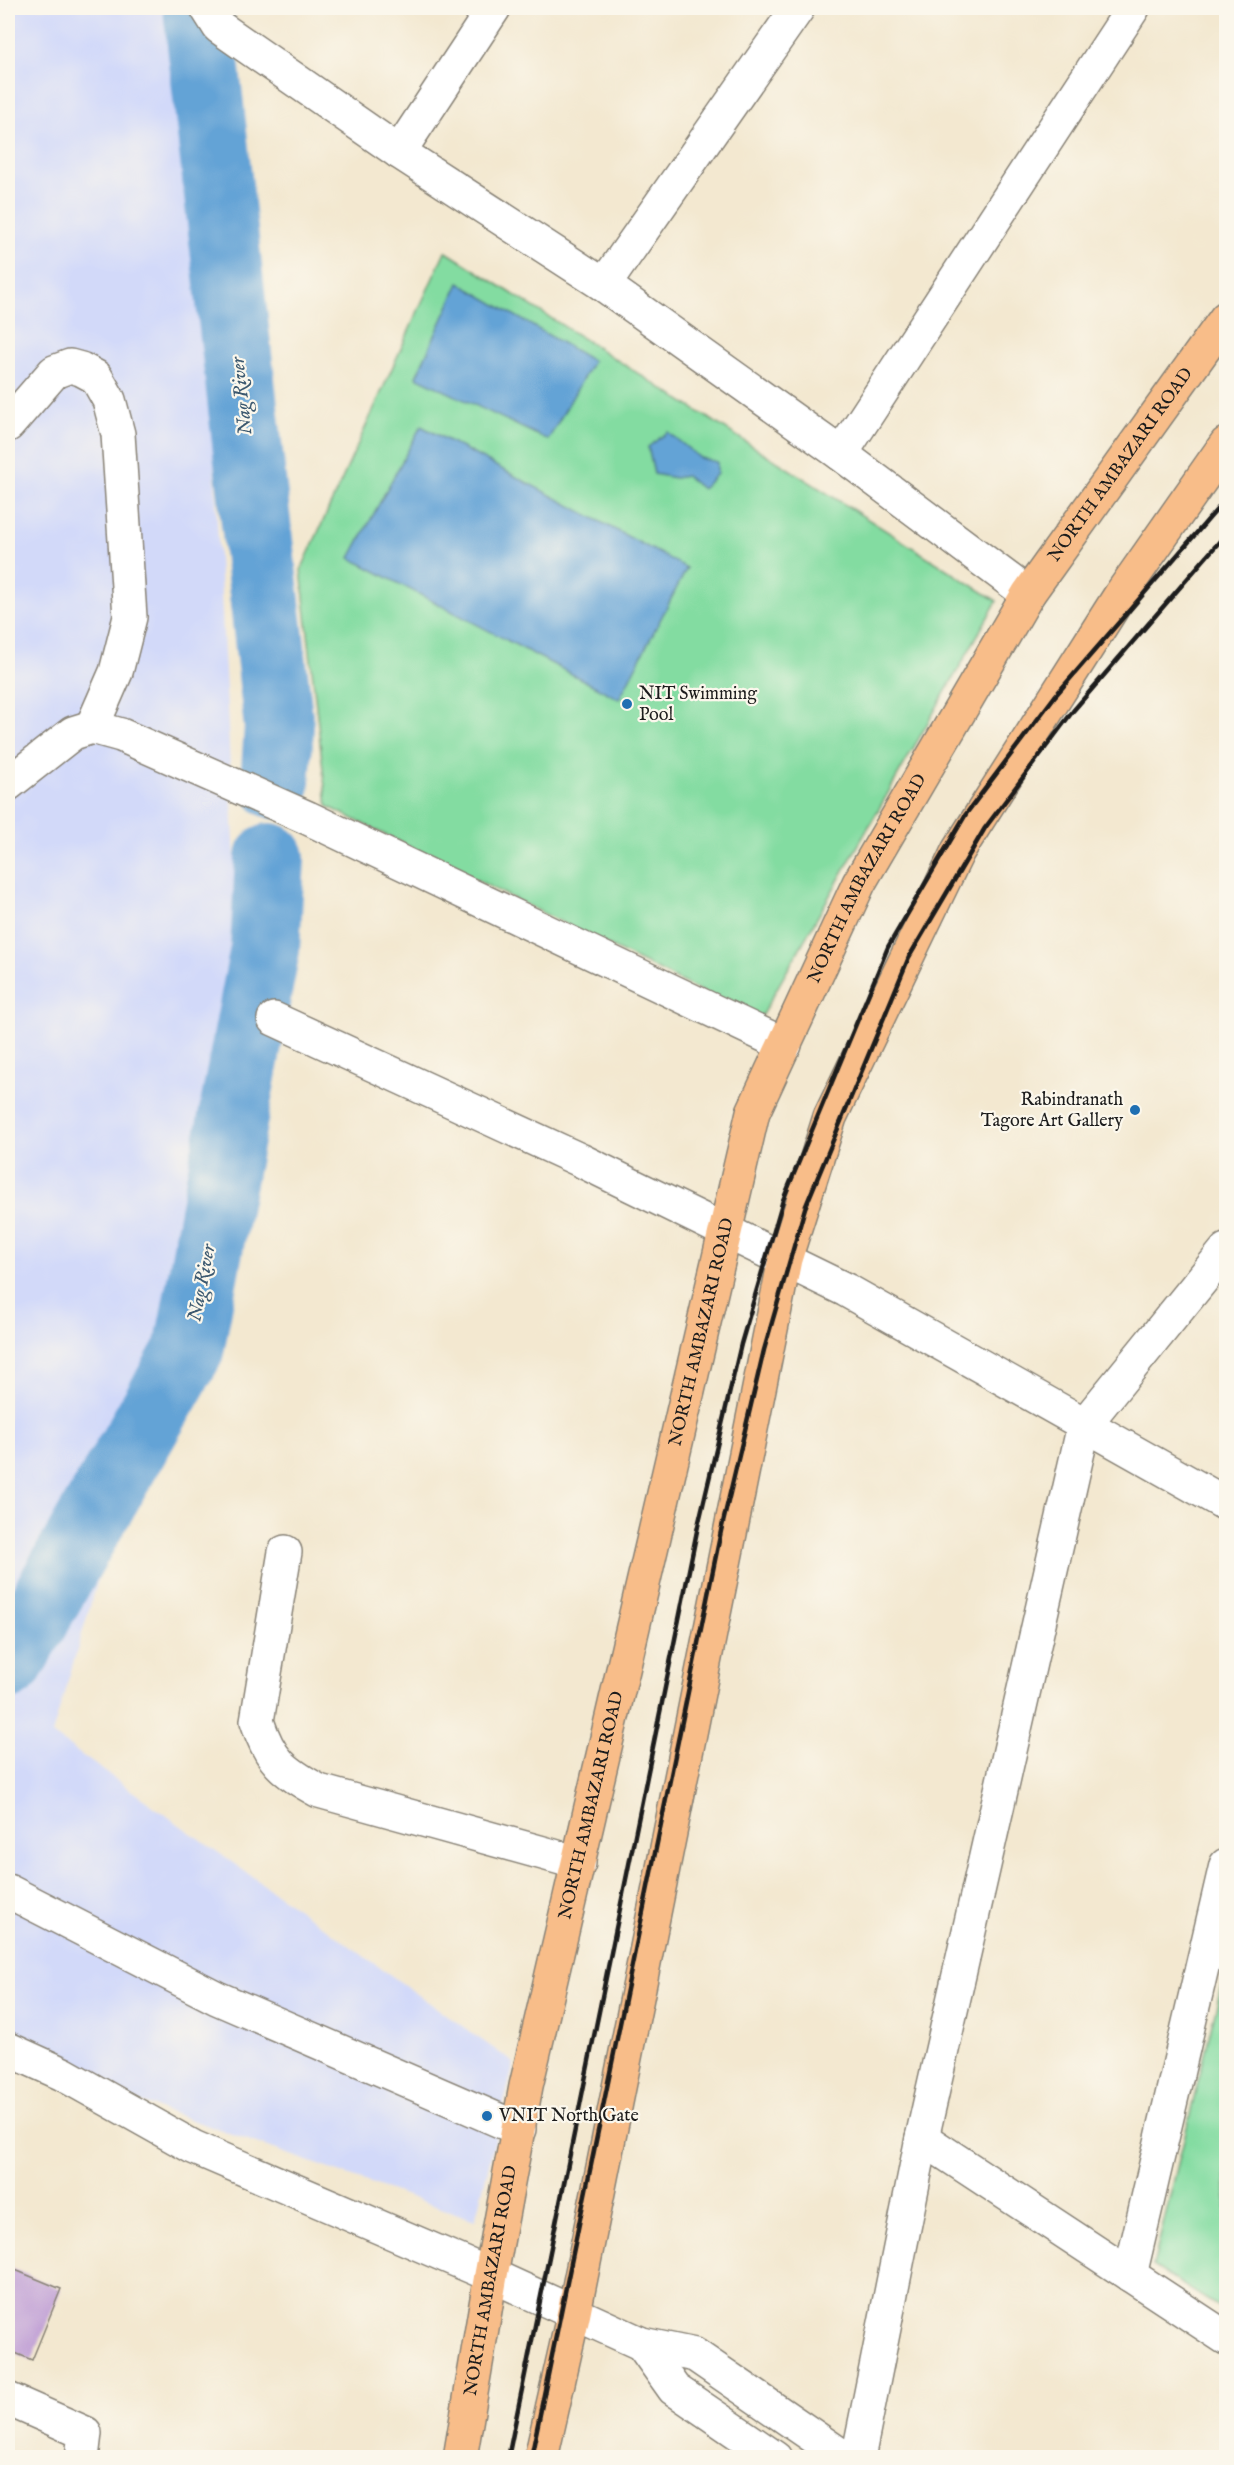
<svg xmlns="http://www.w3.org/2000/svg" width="1234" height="2465" viewBox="0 0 1234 2465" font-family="'IM FELL English',serif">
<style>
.built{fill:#d2d9f9}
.green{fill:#83dca1;stroke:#507c5e;stroke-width:1.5}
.water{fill:#63a3d6;stroke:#406079;stroke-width:1.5}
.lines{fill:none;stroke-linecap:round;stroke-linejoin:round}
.river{stroke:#63a3d6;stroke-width:70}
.building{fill:#c2a3d6}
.minor-casing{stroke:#888276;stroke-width:36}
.major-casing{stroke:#888276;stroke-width:36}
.minor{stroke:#fff;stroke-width:33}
.major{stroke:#f8bd89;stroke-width:33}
.rail{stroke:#1c1c1c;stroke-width:4.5}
.poi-dot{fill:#1f6fb2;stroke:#fbf7ec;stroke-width:2}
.labels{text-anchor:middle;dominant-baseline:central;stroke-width:4.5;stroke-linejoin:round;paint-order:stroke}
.street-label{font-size:18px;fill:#1c1c1c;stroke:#fbf7ec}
.poi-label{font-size:18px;fill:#1c1c1c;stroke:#fbf7ec;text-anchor:start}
.water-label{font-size:20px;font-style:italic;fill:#3c5970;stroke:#fbf7ec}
</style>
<rect width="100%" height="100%" fill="#fbf7ec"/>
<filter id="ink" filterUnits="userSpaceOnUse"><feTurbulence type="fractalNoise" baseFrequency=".0167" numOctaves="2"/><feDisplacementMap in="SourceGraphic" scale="12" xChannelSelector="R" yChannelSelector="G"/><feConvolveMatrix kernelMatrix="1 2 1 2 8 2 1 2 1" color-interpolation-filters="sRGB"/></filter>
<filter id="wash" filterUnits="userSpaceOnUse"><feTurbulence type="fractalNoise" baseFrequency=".008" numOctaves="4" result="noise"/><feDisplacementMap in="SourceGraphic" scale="24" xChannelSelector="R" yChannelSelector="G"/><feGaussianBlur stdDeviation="1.35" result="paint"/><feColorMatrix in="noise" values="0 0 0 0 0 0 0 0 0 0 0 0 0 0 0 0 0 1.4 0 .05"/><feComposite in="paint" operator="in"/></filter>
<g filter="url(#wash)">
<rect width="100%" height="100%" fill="#f3e8d0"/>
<path class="built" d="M 8,8 L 190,8 L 235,860 L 216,1184 L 52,1734 L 514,2063 L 475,2220 L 8,2055 Z"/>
<g class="green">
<path d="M 445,251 L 997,601 L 759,1020 L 327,806 L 301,570 Z"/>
<path d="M 1226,1967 L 1226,2312 L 1153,2266 Z"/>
</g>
<g class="water">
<path d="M 459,283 L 593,361 L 548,440 L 416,377 Z"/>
<path d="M 421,426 L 687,568 L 619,699 L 350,558 Z"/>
<path d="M 668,432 L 700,458 L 717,462 L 717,474 L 702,489 L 686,476 L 675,478 L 654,474 L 648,447 Z"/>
</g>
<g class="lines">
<g class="river">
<path d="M 198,8 L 279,727 L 275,784"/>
<path d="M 8,1665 L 189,1350 L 265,949 L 270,858"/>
</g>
</g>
<g id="blocks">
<path class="building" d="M 8,2267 L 61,2289 L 32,2360 L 8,2350 Z"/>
</g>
</g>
<g filter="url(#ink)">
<use href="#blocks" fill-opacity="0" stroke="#888276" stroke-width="1.5"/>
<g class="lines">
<defs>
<g id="minor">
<path d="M 207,8 L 219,27 L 399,152"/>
<path d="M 494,8 L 399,152 L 604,285 L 841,454 L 1028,594"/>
<path d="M 604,285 L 798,8"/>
<path d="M 8,425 L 54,372 L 70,366 L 81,369 L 96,377 L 109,400 L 118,434 L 130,617 L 116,672 L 92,727"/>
<path d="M 841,454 L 1133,8"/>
<path d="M 8,784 L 73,733 L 92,727 L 121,735 L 308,818 L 785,1045"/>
<path d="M 274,1019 L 580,1160 L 846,1290 L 1226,1504"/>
<path d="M 285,1552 L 257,1721 C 270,1761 283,1771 319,1791 L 579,1863"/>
<path d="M 8,1891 L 217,1998 L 519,2129"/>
<path d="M 8,2049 L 63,2074 L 193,2147 L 491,2275 L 642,2344 L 695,2355 L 845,2458"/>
<path d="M 922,2138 L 1226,2338"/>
<path d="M 1130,2275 L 1226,1865"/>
<path d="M 642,2344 L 674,2389 L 775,2458"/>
<path d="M 8,2399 L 85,2433 L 82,2458"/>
<path d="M 858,2458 L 922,2138 L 1084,1425 L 1226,1250"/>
</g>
<g id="major">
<path id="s1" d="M 460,2458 L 491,2275 L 526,2086 L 753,1112 L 859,883 L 1028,594 L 1226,318"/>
<path d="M 541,2458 L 574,2312 L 785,1259 L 830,1117 L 958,851 L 1121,594 L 1226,444"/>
</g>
</defs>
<use href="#minor" class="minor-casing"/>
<use href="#major" class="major-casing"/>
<use href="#minor" class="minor"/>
<use href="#major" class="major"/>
<g class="rail">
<path d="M 508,2458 L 698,1526 L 741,1344 L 783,1200 L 888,947 L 966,814 L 1055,696 L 1226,499"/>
<path d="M 531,2458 L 721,1531 L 764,1350 L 805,1208 L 909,957 L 985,828 L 1073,711 L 1226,534"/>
</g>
</g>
</g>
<g class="poi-dot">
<circle cx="627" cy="704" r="6"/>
<circle cx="1135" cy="1110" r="6"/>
<circle cx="487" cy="2116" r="6"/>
</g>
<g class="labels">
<g class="street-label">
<text stroke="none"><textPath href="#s1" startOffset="2124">NORTH AMBAZARI ROAD</textPath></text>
<text stroke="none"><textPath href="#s1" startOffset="1638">NORTH AMBAZARI ROAD</textPath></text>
<text stroke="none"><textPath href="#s1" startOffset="1152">NORTH AMBAZARI ROAD</textPath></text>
<text stroke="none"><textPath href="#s1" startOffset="666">NORTH AMBAZARI ROAD</textPath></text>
<text stroke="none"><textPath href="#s1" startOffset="180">NORTH AMBAZARI ROAD</textPath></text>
</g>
<g class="poi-label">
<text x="639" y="694">NIT Swimming<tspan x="639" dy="21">Pool</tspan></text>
<text x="1123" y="1100" text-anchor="end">Rabindranath<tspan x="1123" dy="21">Tagore Art Gallery</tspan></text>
<text x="499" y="2116">VNIT North Gate</text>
</g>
<g class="water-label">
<text transform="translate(242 396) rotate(-96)">Nag River</text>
<text transform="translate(202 1283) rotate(-79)">Nag River</text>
</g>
</g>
<rect width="1234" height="2465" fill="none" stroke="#fbf7ec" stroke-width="30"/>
</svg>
